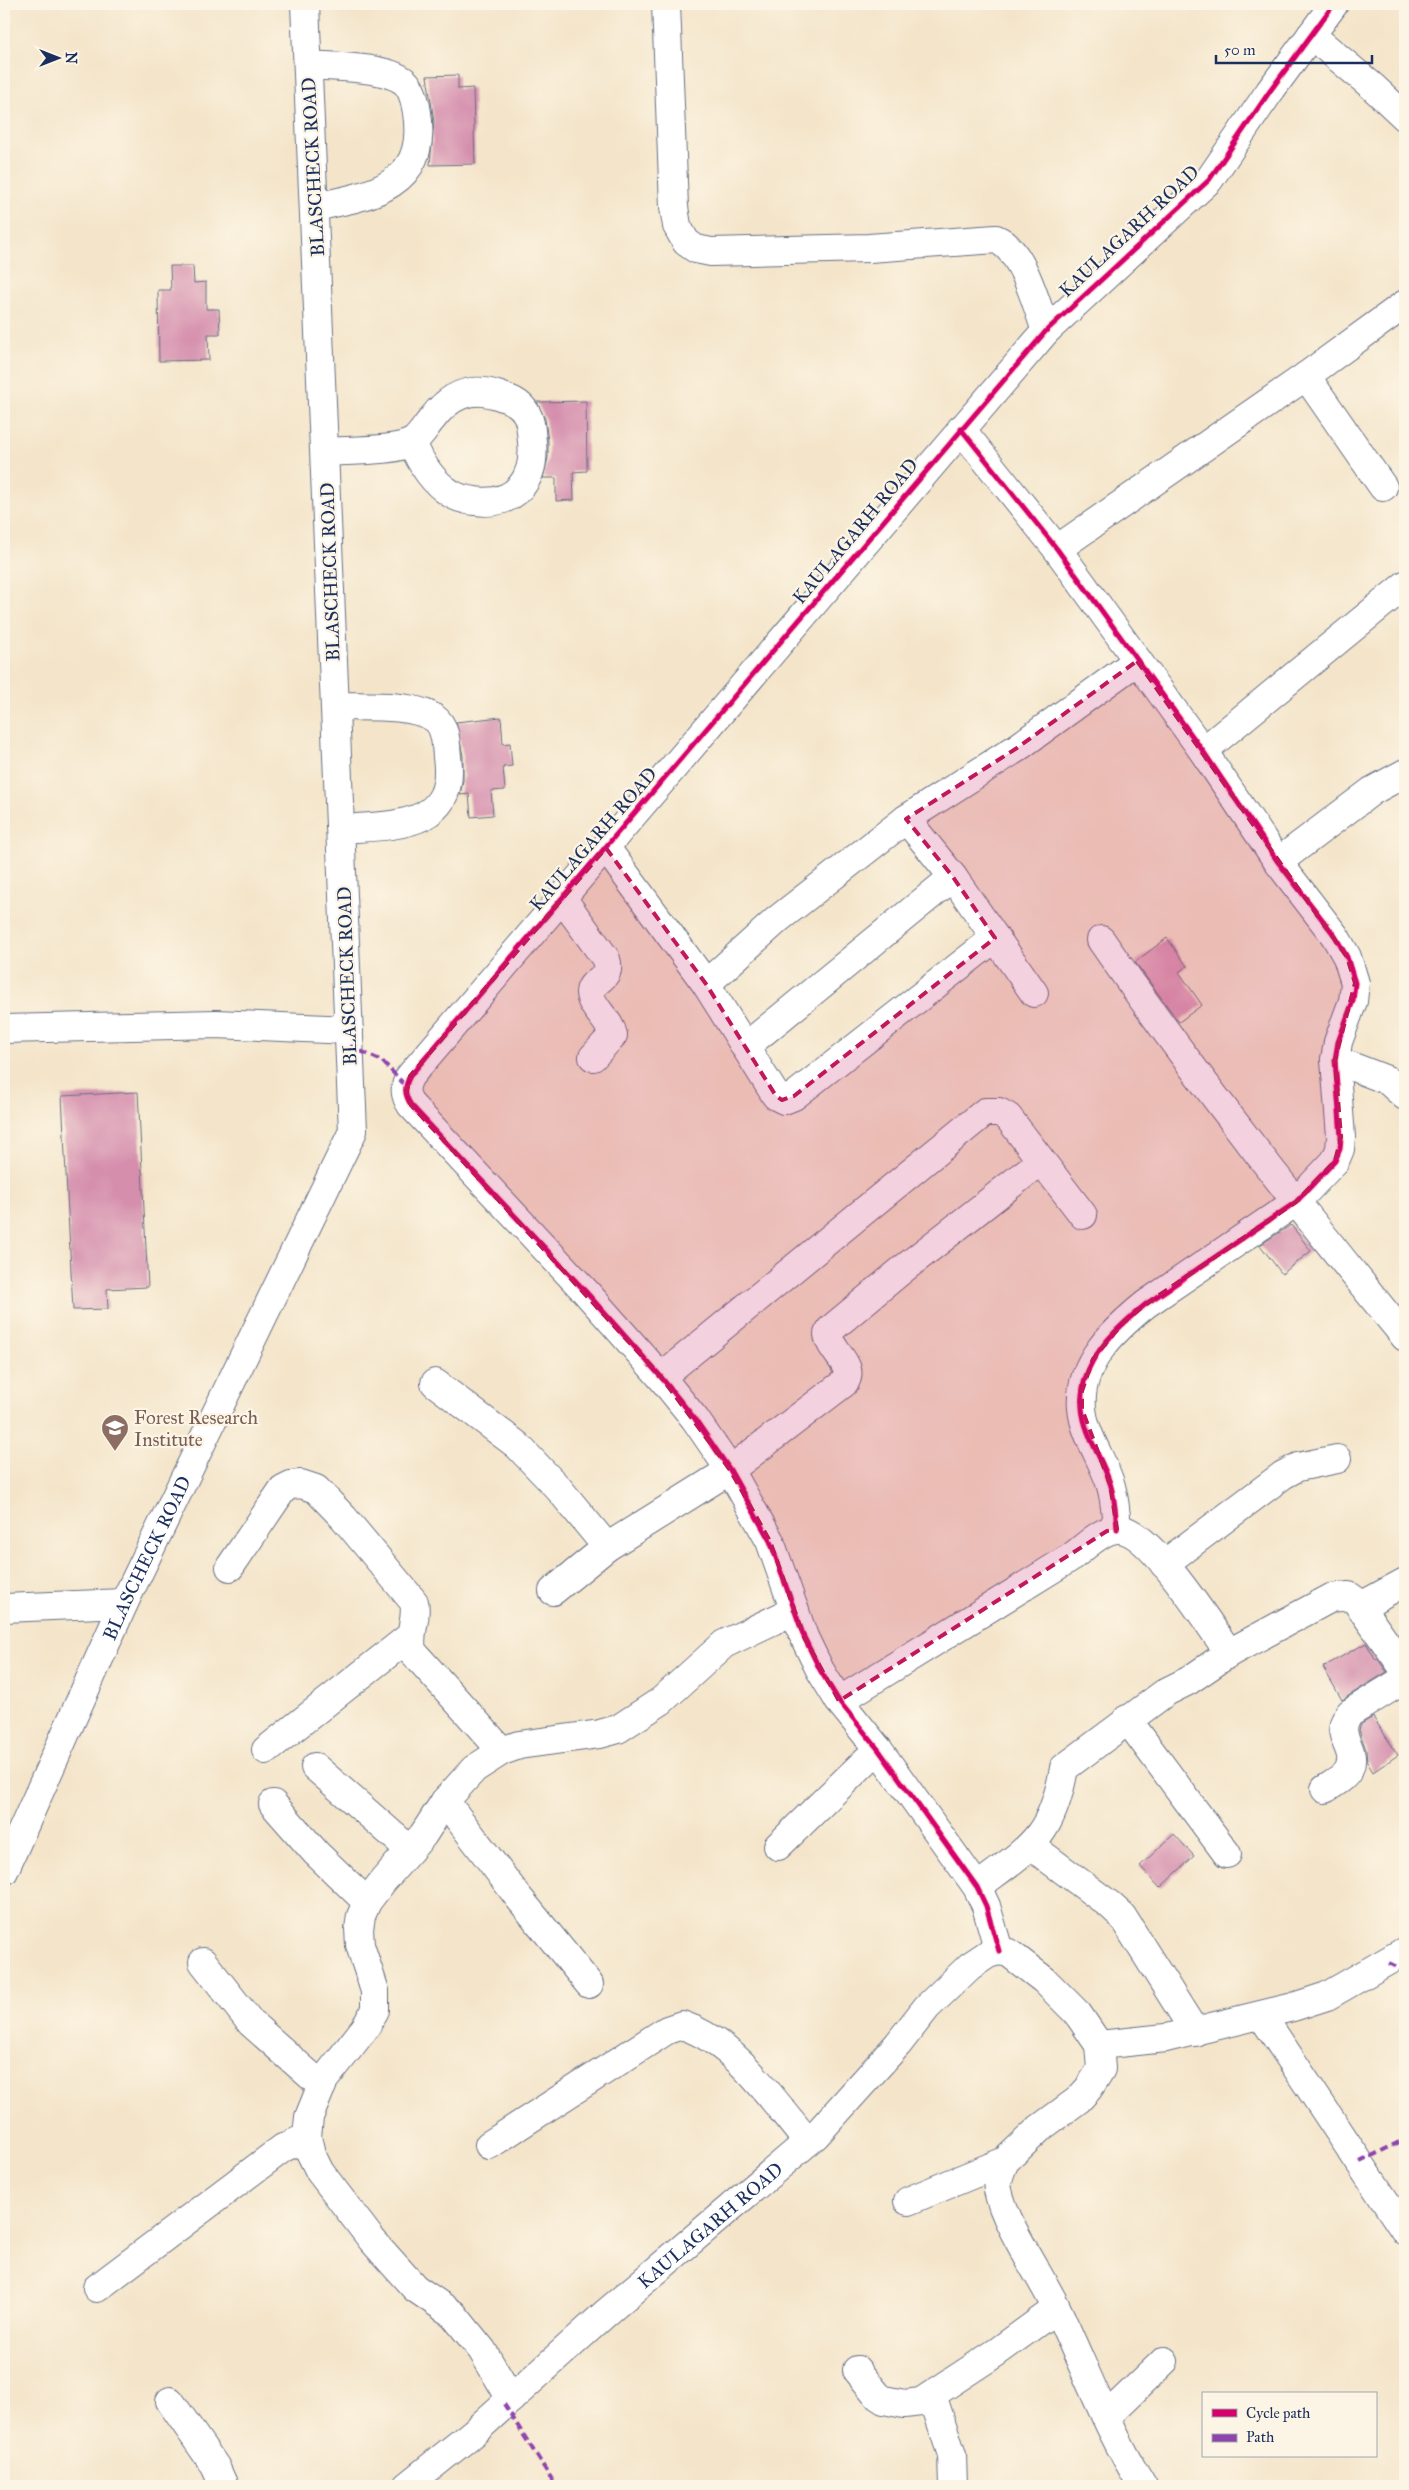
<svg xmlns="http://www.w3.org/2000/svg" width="1409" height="2490" viewBox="0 0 1409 2490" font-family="'IM FELL Great Primer',serif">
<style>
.building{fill:#d58fad}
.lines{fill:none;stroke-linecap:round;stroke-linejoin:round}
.minor-casing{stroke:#676f84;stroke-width:30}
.minor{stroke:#fff;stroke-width:28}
.quiet{stroke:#8e44ad;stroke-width:4;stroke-dasharray:8 4;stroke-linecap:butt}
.cycleway-casing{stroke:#fcf5e5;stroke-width:8}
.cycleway{stroke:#d6006c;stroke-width:5}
.marked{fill:#c2185b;fill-opacity:0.2;stroke:#c2185b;stroke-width:4;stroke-dasharray:10 6;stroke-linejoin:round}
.labels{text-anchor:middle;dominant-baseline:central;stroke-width:4.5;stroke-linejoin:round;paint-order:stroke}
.street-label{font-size:19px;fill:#1b2f5e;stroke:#fcf5e5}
.education-label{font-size:19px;fill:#785e54;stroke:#fcf5e5;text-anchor:start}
</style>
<rect width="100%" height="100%" fill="#fcf5e5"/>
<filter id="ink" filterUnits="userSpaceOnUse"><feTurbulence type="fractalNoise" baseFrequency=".02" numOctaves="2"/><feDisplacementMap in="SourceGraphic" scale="10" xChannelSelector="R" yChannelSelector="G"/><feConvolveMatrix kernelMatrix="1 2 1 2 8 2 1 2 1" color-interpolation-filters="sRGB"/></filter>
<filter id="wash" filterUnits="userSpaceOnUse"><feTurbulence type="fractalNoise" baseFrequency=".0096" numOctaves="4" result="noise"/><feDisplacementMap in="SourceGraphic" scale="20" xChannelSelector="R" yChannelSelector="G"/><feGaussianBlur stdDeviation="1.12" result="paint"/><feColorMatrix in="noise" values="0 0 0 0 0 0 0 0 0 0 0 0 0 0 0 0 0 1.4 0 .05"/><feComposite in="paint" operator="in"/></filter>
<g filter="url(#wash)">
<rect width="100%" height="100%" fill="#f4e5ca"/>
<g id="blocks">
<g class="building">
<path d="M 458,75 L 458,89 L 473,88 L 475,164 L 430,165 L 434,121 L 427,76 Z"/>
<path d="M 170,266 L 193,266 L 194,283 L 206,282 L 206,309 L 219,309 L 220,334 L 208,334 L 209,360 L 159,361 L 158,290 L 171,290 Z"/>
<path d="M 586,401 L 587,471 L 573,472 L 574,500 L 556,501 L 556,478 L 543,478 L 548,458 L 548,441 L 545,419 L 537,402 Z"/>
<path d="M 501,717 L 503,744 L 510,743 L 512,766 L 503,767 L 505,790 L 491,791 L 493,815 L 471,817 L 469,794 L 460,795 L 463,780 L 463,756 L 456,722 Z"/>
<path d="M 1167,938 L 1187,966 L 1179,972 L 1202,1005 L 1179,1022 L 1135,962 Z"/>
<path d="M 138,1092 L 148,1287 L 107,1289 L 108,1309 L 73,1310 L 62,1096 Z"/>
<path d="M 1291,1225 L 1311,1251 L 1282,1274 L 1260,1245 Z"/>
<path d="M 1366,1643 L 1376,1660 L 1377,1658 L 1387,1672 L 1342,1700 L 1323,1667 Z"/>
<path d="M 1373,1717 L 1398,1755 L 1373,1772 L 1367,1762 L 1366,1750 L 1359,1730 L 1361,1724 Z"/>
<path d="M 1174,1834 L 1194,1856 L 1160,1888 L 1140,1866 Z"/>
</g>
</g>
</g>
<g filter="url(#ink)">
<use href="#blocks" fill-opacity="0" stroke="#676f84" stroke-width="1"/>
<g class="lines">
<defs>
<g id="minor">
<path d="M 666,4 L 674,207 L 677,226 L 686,242 L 696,249 L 711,252 L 869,248 L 996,239 C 1023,250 1036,304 1046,331"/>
<path d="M 1311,35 L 1373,87 L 1405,117"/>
<path d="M 308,65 C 333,67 386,66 405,82 C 414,90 417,110 418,121 C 424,188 367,196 315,207"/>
<path d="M 1306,376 L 1383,487"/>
<path d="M 961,429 L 1057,549 L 1203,751 L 1278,862 L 1335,936 L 1347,957 L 1355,983 L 1353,1001 L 1338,1042 L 1335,1060 L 1341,1137 L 1340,1149 L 1335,1161 L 1296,1202 L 1146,1304 C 1114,1330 1078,1363 1082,1408 C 1084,1434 1102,1458 1110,1483 C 1115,1498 1116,1514 1117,1529"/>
<path d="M 325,452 C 346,450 395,452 412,442 C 420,437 426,426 432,419 C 449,396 470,386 497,395 C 509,399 520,402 526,413 C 531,421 531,432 532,442 C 536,479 515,507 475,501 C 466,500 457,498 450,493 C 431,481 420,462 412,442"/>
<path d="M 1057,549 L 1306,376 L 1405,304"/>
<path d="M 336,706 C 363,707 411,703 434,718 C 446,726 446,744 447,757 C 457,829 393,825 341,829"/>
<path d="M 1203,751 L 1405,585"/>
<path d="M 906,819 L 953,877 L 1034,993"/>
<path d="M 606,848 L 706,984 L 776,1096 L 784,1100 L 794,1096 L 995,938"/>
<path d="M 1278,862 L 1372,791 L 1405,773"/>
<path d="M 562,898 L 606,959 C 613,981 590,979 590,993 C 591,1008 610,1020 613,1035 L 593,1057"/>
<path d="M 1101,940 C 1196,1078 1300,1208 1405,1337"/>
<path d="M 706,984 L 778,919 L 906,819 L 1017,748 L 1137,661"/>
<path d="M 4,1029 L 216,1024 L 349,1030"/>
<path d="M 745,1047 L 953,877"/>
<path d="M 1335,1060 L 1387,1080 L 1405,1096"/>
<path d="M 661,1377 L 985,1112 L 999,1112 L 1008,1117 L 1083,1215"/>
<path d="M 435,1383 L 517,1445 L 559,1489 L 607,1547"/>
<path d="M 1164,1564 L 1283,1475 L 1298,1467 L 1337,1459"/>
<path d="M 230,1567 L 283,1489 L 291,1485 L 301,1484 L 316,1489 L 344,1518 L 414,1602 C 418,1620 408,1631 412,1651 L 502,1751"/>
<path d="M 553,1591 L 607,1547 L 730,1470 L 844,1383 C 857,1366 830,1352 828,1334 L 831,1329 L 902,1270 L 1041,1161"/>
<path d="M 1361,1606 L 1405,1582"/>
<path d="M 4,1608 L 124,1603"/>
<path d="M 839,1701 L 1073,1556 C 1085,1547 1102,1529 1118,1529 C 1149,1529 1211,1627 1229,1653"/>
<path d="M 1127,1719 L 1227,1854"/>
<path d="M 266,1750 L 409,1637"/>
<path d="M 315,1767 L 410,1850"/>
<path d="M 1325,1789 C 1333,1784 1345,1778 1349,1769 C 1359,1747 1331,1737 1350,1713 L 1405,1679"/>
<path d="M 445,1801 L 519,1898 L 589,1984"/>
<path d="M 273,1804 L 316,1853 L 367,1902"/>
<path d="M 778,1846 L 878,1749"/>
<path d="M 1031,1846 L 1110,1905 L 1122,1916 L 1195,2032"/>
<path id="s1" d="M 4,1871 L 124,1603 L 353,1131 L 305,4"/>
<path d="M 977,1887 C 1030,1847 1052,1838 1064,1768 L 1166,1692 L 1188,1681 L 1229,1653 L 1331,1598 L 1349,1596 L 1356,1601 L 1405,1670"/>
<path d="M 999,1951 L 986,1906 L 977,1887 L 878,1749 L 839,1701 L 820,1670 L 804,1637 L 770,1541 L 730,1470 L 695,1419 L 661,1377 L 586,1292 L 411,1105 C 404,1094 404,1087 410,1076 L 1046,331 L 1209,180 L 1270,91 L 1334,4"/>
<path d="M 203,1962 L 251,2023 L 322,2086"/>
<path d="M 1262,2016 L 1405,2231"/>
<path d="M 1099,2045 L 1166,2038 L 1293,2007 L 1327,1996 L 1405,1951"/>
<path d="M 489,2145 L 667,2030 L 682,2025 C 738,2044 771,2099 808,2142"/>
<path d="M 1005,2161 C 1001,2171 996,2180 998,2190 C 1005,2225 1041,2276 1057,2309 C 1085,2368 1108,2431 1143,2486"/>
<path d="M 97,2288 L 283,2148 L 307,2137"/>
<path d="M 857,2370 L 878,2396 L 884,2400 L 904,2404 L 921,2402 L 997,2352 L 1056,2309"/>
<path d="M 932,2395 L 952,2455 L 953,2486"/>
<path d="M 511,2399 L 482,2350 L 453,2314 L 415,2288 L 372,2240 L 320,2172 L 311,2154 L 307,2137 L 309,2117 L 324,2080 L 365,2028 L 375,2010 L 375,1991 L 360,1945 L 359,1929 L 361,1916 L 367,1902 L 383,1881 L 423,1835 L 445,1801 L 474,1769 L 502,1751 L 519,1745 L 600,1734 L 618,1729 L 661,1701 L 724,1644 L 795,1610"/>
<path d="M 170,2401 L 215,2466 L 224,2486"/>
<path d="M 1106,2417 L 1164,2361"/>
<path id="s2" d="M 407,2486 L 473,2433 L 606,2313 L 816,2135 L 898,2044 L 927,2007 L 970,1966 L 988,1954 L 999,1951 L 1009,1953 L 1044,1980 L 1078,2014 L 1099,2045 L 1101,2069 L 1089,2088 L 1078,2100 L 1040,2128 L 1005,2161 L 908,2201"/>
</g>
</defs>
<use href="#minor" class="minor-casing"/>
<use href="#minor" class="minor"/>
<g class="quiet">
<path d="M 350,1046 L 382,1061 L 405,1085"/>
<path d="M 1389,1963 L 1405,1971"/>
<path d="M 1360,2162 L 1405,2139"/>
<path d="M 504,2404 L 556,2486"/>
</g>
<defs>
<g id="cycleway">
<path d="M 961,429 L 1057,549 L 1203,751 L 1278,862 L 1335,936 L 1347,957 L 1355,983 L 1353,1001 L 1338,1042 L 1335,1060 L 1341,1137 L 1340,1149 L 1335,1161 L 1296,1202 L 1146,1304 C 1114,1330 1078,1363 1082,1408 C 1084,1434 1102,1458 1110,1483 C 1115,1498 1116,1514 1117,1529"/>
<path d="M 999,1951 L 986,1906 L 977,1887 L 878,1749 L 839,1701 L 820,1670 L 804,1637 L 770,1541 L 730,1470 L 695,1419 L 661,1377 L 586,1292 L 411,1105 C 404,1094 404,1087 410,1076 L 1046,331 L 1209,180 L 1270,91 L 1334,4"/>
</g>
</defs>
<use href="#cycleway" class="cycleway-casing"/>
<use href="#cycleway" class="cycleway"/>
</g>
</g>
<path class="marked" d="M 1137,661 L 1347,957 L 1355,983 L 1335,1060 L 1341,1137 L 1335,1161 L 1296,1202 L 1146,1304 L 1123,1323 L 1093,1359 L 1082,1391 L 1082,1409 L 1110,1484 L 1117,1529 L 1107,1531 L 839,1701 L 804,1637 L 770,1541 L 730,1470 L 661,1377 L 411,1105 L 406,1096 L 410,1076 L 606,848 L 706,984 L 776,1096 L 782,1100 L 794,1096 L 995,938 L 953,877 L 906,819 L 1017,748 Z"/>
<defs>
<symbol id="university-pin" viewBox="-11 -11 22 30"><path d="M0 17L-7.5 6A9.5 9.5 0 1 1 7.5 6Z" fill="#8d6e63" stroke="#fcf5e5"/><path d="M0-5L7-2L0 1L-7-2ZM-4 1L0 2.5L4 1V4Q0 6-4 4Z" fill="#fff"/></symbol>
</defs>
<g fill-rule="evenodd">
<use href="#university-pin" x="99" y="1412" width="32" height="43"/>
</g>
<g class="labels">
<g class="street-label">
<text transform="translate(313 167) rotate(-93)">BLASCHECK ROAD</text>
<text transform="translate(1129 231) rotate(-43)">KAULAGARH ROAD</text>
<text transform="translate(855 531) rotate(-50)">KAULAGARH ROAD</text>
<text transform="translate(330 572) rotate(-92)">BLASCHECK ROAD</text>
<text transform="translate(593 839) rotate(-49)">KAULAGARH ROAD</text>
<text transform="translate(347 976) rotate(-92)">BLASCHECK ROAD</text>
<text stroke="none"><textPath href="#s1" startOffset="344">BLASCHECK ROAD</textPath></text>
<text stroke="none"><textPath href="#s2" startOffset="400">KAULAGARH ROAD</textPath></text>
</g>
<g class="education-label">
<text x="134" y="1417">Forest Research<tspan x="134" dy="22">Institute</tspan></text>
</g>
</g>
<rect width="1409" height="2490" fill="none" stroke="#fcf5e5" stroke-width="20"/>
<rect x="1202" y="2392" width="175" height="65" fill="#fcf5e5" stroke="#a2a6af"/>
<rect x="1212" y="2409" width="25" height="8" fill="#d6006c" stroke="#a2a6af"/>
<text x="1246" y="2418" font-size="15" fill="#1b2f5e">Cycle path</text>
<rect x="1212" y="2434" width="25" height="8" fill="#8e44ad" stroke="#a2a6af"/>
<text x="1246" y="2442" font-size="15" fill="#1b2f5e">Path</text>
<g transform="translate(58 58) rotate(90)" stroke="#fcf5e5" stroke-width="4" paint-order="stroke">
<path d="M0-4L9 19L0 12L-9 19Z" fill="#1b2f5e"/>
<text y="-8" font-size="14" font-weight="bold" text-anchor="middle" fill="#1b2f5e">N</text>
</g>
<path d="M1216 55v8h156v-8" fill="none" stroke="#1b2f5e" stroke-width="2.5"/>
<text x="1224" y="55" font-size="15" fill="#1b2f5e" stroke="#fcf5e5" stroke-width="4" paint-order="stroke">50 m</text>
</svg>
